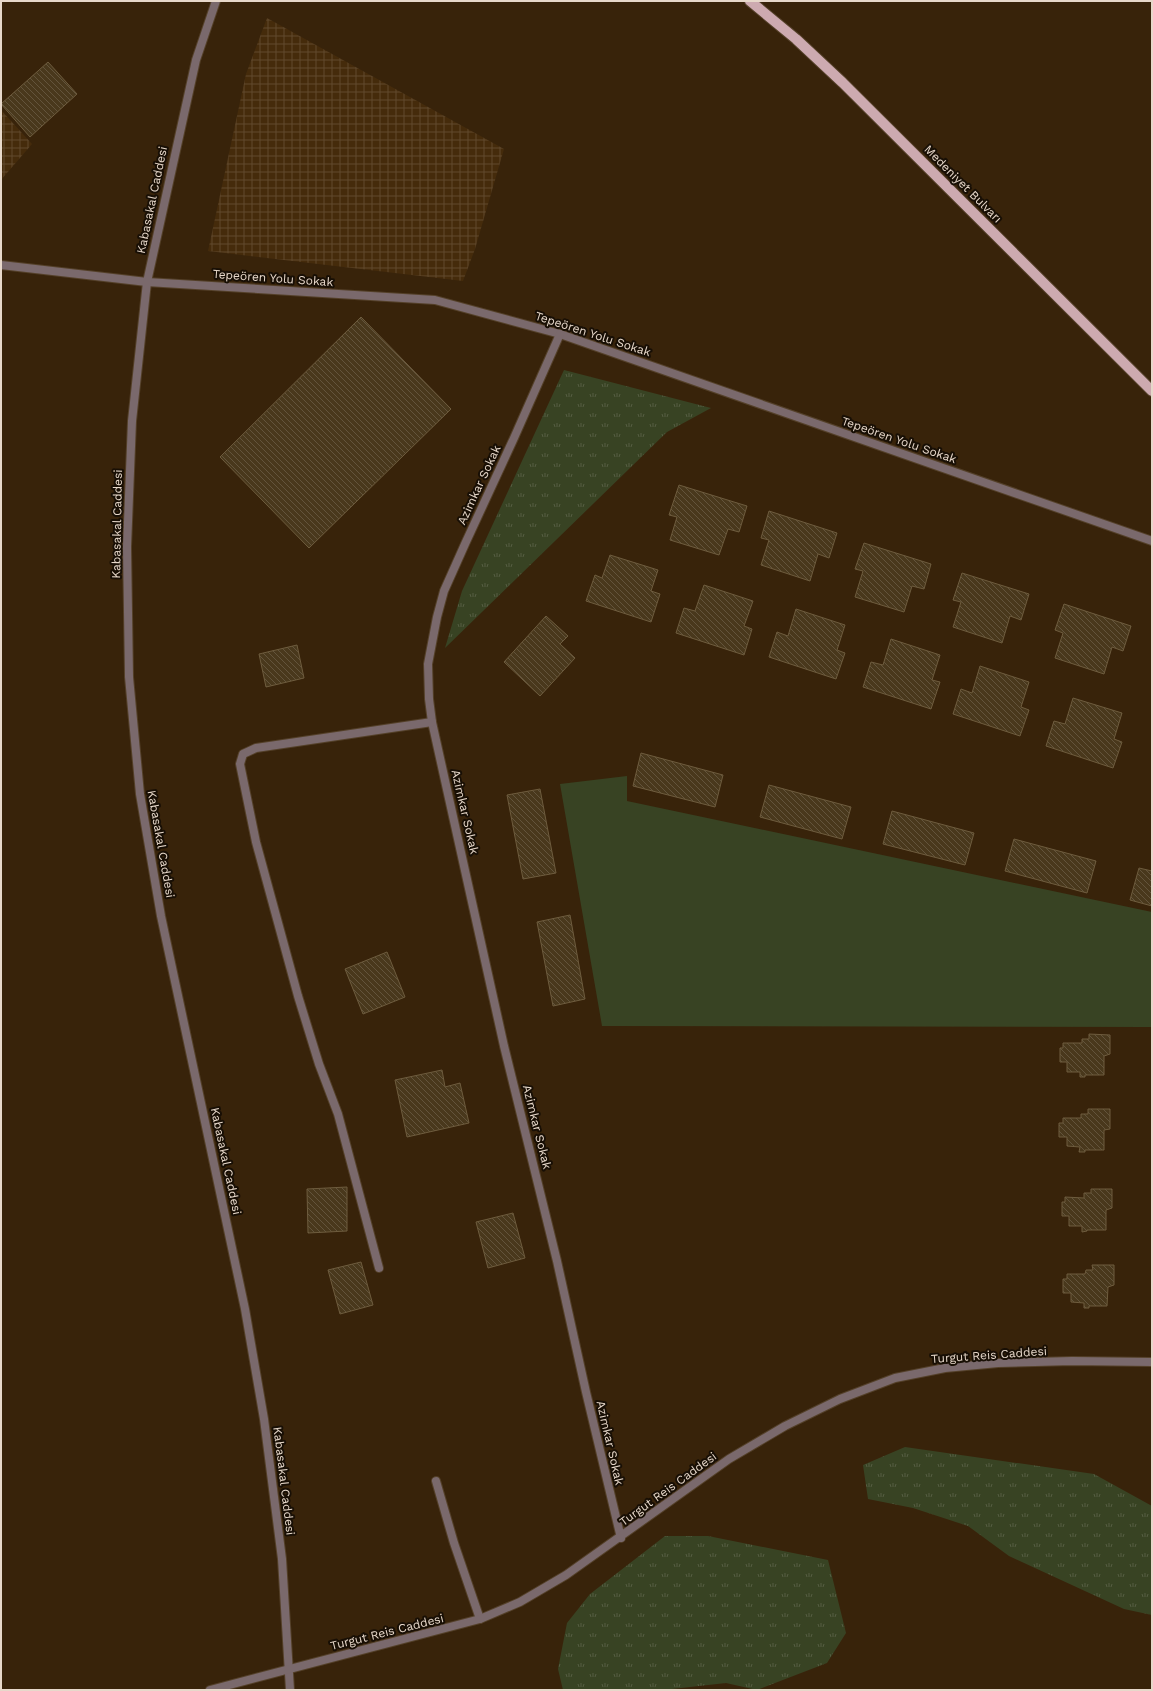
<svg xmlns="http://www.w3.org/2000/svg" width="1153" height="1691" viewBox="0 0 1153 1691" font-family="'Work Sans',sans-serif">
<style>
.industrial{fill:url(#industrial-grid)}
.grass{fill:url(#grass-tufts)}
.garden{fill:#384323}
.building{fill:url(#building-back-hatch);stroke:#6e5c3e}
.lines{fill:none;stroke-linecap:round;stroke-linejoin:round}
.minor-casing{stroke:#544029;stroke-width:10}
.tertiary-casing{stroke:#544029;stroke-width:10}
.primary-casing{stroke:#544029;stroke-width:12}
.minor{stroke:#7a696c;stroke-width:8}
.tertiary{stroke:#7a696c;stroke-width:8}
.primary{stroke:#cdaab0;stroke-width:10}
.labels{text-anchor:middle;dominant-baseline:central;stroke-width:4;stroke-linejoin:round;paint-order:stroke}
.street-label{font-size:12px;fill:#e7d8ca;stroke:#180f05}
</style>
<defs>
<pattern id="industrial-grid" width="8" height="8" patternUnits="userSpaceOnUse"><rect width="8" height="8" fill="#452b0b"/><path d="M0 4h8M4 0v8" fill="none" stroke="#60492d"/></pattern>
<pattern id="grass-tufts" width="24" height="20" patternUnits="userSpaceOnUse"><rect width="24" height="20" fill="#384323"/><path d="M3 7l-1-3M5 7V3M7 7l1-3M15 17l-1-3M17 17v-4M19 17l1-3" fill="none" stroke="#555d42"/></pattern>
<pattern id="building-back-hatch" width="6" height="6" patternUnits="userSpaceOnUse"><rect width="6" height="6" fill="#49381c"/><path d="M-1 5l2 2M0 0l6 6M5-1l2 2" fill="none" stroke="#63543c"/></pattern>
</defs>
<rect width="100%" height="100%" fill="#38230a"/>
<g class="industrial">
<path d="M 267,18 L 504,149 L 475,249 L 463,281 L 208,251 L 246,74 Z"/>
<path d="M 1,110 L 32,144 L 1,180 Z"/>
</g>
<g class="grass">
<path d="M 564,370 L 711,408 L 667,432 L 445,648 L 462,591 Z"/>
<path d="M 905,1447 L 1094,1474 L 1152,1506 L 1152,1615 L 1124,1609 L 1009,1556 L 968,1526 L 913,1508 L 868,1499 L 863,1465 Z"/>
<path d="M 665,1536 L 708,1536 L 828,1560 L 846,1633 L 827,1663 L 757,1690 L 726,1683 L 663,1690 L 563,1690 L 558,1669 L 567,1623 L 590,1594 Z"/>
</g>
<path class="garden" d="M 627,776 L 627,801 L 1152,912 L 1152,1027 L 602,1026 L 560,784 Z"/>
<g class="building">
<path d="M 48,62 L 77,94 L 30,137 L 1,104 Z"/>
<path d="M 361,317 L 451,409 L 309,548 L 220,457 Z"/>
<path d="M 679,485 L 747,506 L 739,532 L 728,529 L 719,555 L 670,540 L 677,517 L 669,515 Z"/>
<path d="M 769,511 L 837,533 L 829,558 L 818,554 L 810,581 L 761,565 L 769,540 L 761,538 Z"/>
<path d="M 864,543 L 931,564 L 924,589 L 912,586 L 904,612 L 855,597 L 863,571 L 855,569 Z"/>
<path d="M 610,555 L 658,570 L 651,591 L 660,594 L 651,622 L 586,601 L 595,575 L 602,578 Z"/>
<path d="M 962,573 L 1029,594 L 1021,620 L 1010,616 L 1002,643 L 953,627 L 961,602 L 953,600 Z"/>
<path d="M 704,585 L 753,601 L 744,626 L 752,629 L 744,655 L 676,633 L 684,608 L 695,611 Z"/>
<path d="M 1064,604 L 1131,626 L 1123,651 L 1112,647 L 1104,674 L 1055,658 L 1063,633 L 1055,630 Z"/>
<path d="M 796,609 L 845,625 L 837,650 L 845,653 L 836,679 L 769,657 L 777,632 L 788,636 Z"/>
<path d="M 546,616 L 568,636 L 560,644 L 575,658 L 540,696 L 504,662 Z"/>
<path d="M 891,639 L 940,655 L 932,680 L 940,682 L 931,709 L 863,687 L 871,662 L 883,665 Z"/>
<path d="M 297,645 L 304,678 L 266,687 L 259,654 Z"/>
<path d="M 980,666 L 1029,682 L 1021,707 L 1029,710 L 1020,736 L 953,714 L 961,689 L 972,693 Z"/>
<path d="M 1073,698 L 1122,713 L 1114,739 L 1122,742 L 1113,768 L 1046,746 L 1054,721 L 1065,724 Z"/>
<path d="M 641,753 L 723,775 L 715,807 L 633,786 Z"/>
<path d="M 769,785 L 851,807 L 842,839 L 760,817 Z"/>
<path d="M 540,789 L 556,873 L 523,879 L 507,795 Z"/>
<path d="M 892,811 L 974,833 L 965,865 L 883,844 Z"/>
<path d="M 1014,839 L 1096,861 L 1087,893 L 1005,871 Z"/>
<path d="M 1139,868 L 1152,871 L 1152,906 L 1130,900 Z"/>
<path d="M 570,915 L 585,999 L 553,1006 L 537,922 Z"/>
<path d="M 387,952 L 405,997 L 363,1014 L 345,969 Z"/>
<path d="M 1089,1034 L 1110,1035 L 1110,1054 L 1104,1056 L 1104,1075 L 1085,1075 L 1085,1077 L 1080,1077 L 1080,1072 L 1067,1072 L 1067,1062 L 1060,1062 L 1060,1048 L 1063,1048 L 1063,1043 L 1082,1043 L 1082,1039 L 1089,1039 Z"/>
<path d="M 442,1070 L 445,1087 L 460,1083 L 469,1123 L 407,1137 L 395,1080 Z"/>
<path d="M 1088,1109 L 1110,1109 L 1110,1129 L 1104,1130 L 1104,1150 L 1085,1150 L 1085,1152 L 1079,1152 L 1080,1147 L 1067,1146 L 1067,1137 L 1059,1137 L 1059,1123 L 1063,1123 L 1063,1118 L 1081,1118 L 1081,1114 L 1088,1114 Z"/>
<path d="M 347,1187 L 347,1231 L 308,1233 L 307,1189 Z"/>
<path d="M 1091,1189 L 1112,1189 L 1112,1208 L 1106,1210 L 1106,1230 L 1087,1230 L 1087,1231 L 1082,1232 L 1082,1226 L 1069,1226 L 1069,1216 L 1062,1216 L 1062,1202 L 1065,1202 L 1065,1197 L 1084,1198 L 1084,1193 L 1091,1193 Z"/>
<path d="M 513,1213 L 525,1258 L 488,1268 L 476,1222 Z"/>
<path d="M 361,1262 L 373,1305 L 340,1314 L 328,1270 Z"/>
<path d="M 1092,1265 L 1114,1265 L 1114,1285 L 1108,1287 L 1107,1306 L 1089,1306 L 1089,1308 L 1084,1308 L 1084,1303 L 1071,1302 L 1071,1293 L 1063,1293 L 1063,1279 L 1067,1279 L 1067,1274 L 1085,1274 L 1086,1270 L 1093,1270 Z"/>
</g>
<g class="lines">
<defs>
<g id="minor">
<path d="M 1,265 L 147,282 L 435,300 L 560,334 L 1152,541"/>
<path d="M 560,334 L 514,438 L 465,544 L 444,591 L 437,617 L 428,664 L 429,699 L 432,722 L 504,1046 L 557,1261 L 586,1392 L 621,1538"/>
<path d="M 379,1268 L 338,1114 L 319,1064 L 298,996 L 256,842 L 240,764 L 243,754 L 256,748 L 432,722"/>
<path d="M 436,1481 L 454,1543 L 480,1619"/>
</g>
<g id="tertiary">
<path d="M 216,1 L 196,60 L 147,282 L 132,421 L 127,547 L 129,677 L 140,794 L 161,916 L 245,1309 L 264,1419 L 282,1559 L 290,1690"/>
<path d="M 210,1690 L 480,1619 L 520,1602 L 566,1575 L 729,1459 L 785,1426 L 840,1399 L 895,1378 L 945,1368 L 998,1363 L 1072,1361 L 1152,1362"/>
</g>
<path id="primary" d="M 750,1 L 796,39 L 843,83 L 1152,391"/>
</defs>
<use href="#minor" class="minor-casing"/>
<use href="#tertiary" class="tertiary-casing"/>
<use href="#primary" class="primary-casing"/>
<use href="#minor" class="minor"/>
<use href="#tertiary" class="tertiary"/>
<use href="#primary" class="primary"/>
</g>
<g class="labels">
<g class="street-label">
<text transform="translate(963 184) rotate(45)">Medeniyet Bulvarı</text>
<text transform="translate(152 200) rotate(-78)">Kabasakal Caddesi</text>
<text transform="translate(273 278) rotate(4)">Tepeören Yolu Sokak</text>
<text transform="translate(593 334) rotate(18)">Tepeören Yolu Sokak</text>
<text transform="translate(899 440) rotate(19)">Tepeören Yolu Sokak</text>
<text transform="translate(479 485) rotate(-65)">Azimkar Sokak</text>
<text transform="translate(117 524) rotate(-89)">Kabasakal Caddesi</text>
<text transform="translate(465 812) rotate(77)">Azimkar Sokak</text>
<text transform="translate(161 844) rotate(80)">Kabasakal Caddesi</text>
<text transform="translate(537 1127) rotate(76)">Azimkar Sokak</text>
<text transform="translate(226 1161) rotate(78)">Kabasakal Caddesi</text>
<text transform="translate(989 1355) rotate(-4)">Turgut Reis Caddesi</text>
<text transform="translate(610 1443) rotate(77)">Azimkar Sokak</text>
<text transform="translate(284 1481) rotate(83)">Kabasakal Caddesi</text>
<text transform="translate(668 1489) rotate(-36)">Turgut Reis Caddesi</text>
<text transform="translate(387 1632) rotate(-14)">Turgut Reis Caddesi</text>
</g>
</g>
<rect width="1153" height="1691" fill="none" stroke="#e7d8ca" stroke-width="4"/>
</svg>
